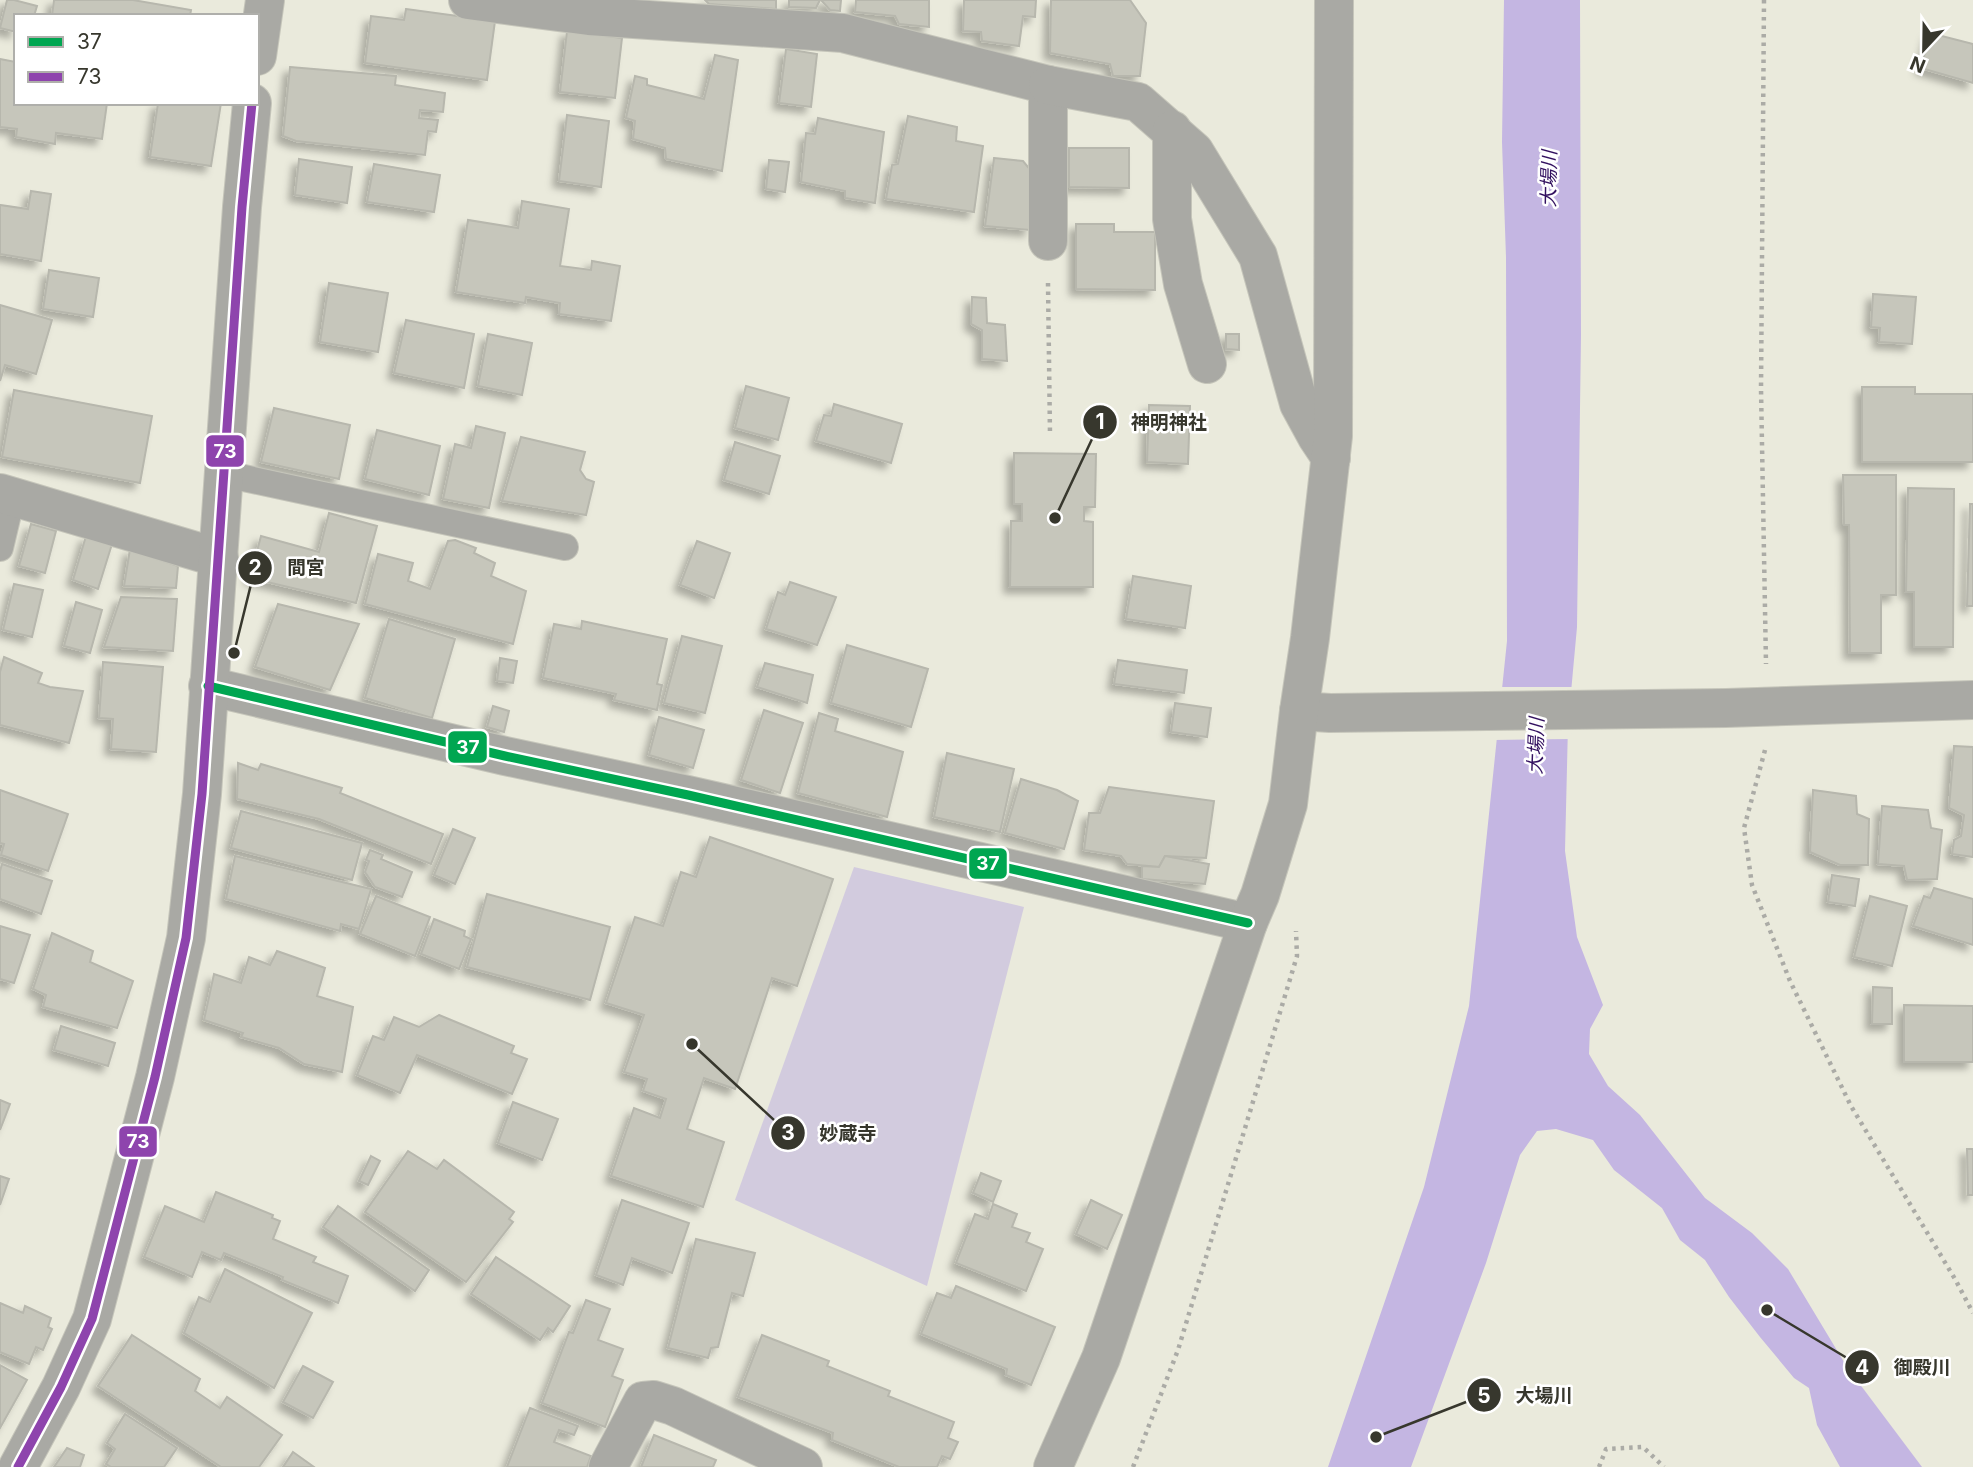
<svg xmlns="http://www.w3.org/2000/svg" width="1973" height="1467" viewBox="0 0 1973 1467" font-family="Inter,'Noto Sans JP',sans-serif">
<style>
.green{fill:#d2cbde}
.water{fill:#c4b6e2}
.pier{fill:#eaeadc}
.building{fill:#c6c6bb;stroke:#b7b7ad;stroke-width:2;filter:url(#shadow)}
.lines{fill:none;stroke-linecap:round;stroke-linejoin:round}
.service-casing{stroke:#c5c5ba;stroke-width:28}
.minor-casing{stroke:#c5c5ba;stroke-width:40}
.path{stroke:#ababa6;stroke-width:4.5;stroke-dasharray:3.5 5;stroke-linecap:butt}
.service{stroke:#a9a9a4;stroke-width:26}
.minor{stroke:#a9a9a4;stroke-width:38}
.bus-1-casing{stroke:#fff;stroke-width:14}
.bus-2-casing{stroke:#fff;stroke-width:14}
.bus-1{stroke:#00a651;stroke-width:9}
.bus-2{stroke:#8e44ad;stroke-width:9}
.labels{text-anchor:middle;dominant-baseline:central;stroke-width:5;stroke-linejoin:round;paint-order:stroke}
.water-label{font-size:19px;font-style:italic;fill:#32105f;stroke:#fff}
.leader{fill:none;stroke:#37372d;stroke-width:2.5}
.callout-dot{fill:#37372d;stroke:#fff;stroke-width:2.5}
.mark-label{font-size:21px;text-anchor:middle;font-weight:bold;fill:#fff}
.callout-label{font-size:19px;text-anchor:middle;font-weight:bold;fill:#37372d;stroke:#fff;stroke-width:5;stroke-linejoin:round;paint-order:stroke}
.line-badge{stroke:#fff;stroke-width:2.5}
.badge-label{font-size:19px;text-anchor:middle;font-weight:bold;fill:#fff}
</style>
<defs>
<filter id="shadow"><feDropShadow dx="-6" dy="6" stdDeviation="3.5" flood-color="#0004"/></filter>
</defs>
<rect width="100%" height="100%" fill="#eaeadc"/>
<path class="green" d="M 854,867 L 1024,907 L 927,1286 L 735,1200 Z"/>
<path class="water" d="M 1504,0 L 1580,0 L 1581,335 L 1577,627 L 1568,725 L 1565,851 L 1577,937 L 1603,1005 L 1590,1029 L 1589,1054 L 1608,1086 L 1640,1115 L 1705,1198 L 1752,1233 L 1788,1269 L 1847,1367 L 1922,1467 L 1840,1467 L 1817,1425 L 1809,1388 L 1794,1378 L 1760,1337 L 1729,1297 L 1705,1260 L 1680,1240 L 1662,1208 L 1614,1170 L 1593,1140 L 1556,1129 L 1537,1131 L 1520,1155 L 1486,1263 L 1411,1467 L 1328,1467 L 1424,1187 L 1469,1006 L 1507,641 L 1506,257 L 1502,142 Z"/>
<path class="pier" d="M 1499,687 L 1575,687 L 1571,739 L 1493,740 Z"/>
<g class="building">
<path d="M 7,0 L 14,0 L 37,6 L 34,16 L 16,16 L 16,32 L 0,28 Z"/>
<path d="M 54,0 L 133,0 L 191,10 L 190,16 L 52,16 Z"/>
<path d="M 705,0 L 776,0 L 776,9 L 709,4 Z"/>
<path d="M 789,0 L 820,0 L 816,8 L 789,7 Z"/>
<path d="M 821,0 L 841,0 L 840,11 L 830,10 Z"/>
<path d="M 856,0 L 929,0 L 929,27 L 899,24 L 895,16 L 855,12 Z"/>
<path d="M 964,0 L 1036,0 L 1035,17 L 1023,16 L 1019,46 L 982,41 L 981,32 L 963,31 Z"/>
<path d="M 1051,0 L 1130,0 L 1146,23 L 1140,76 L 1113,76 L 1110,64 L 1050,53 Z"/>
<path d="M 406,9 L 495,21 L 487,80 L 365,63 L 371,16 L 404,20 Z"/>
<path d="M 567,31 L 622,38 L 615,98 L 560,92 Z"/>
<path d="M 1930,33 L 1973,44 L 1973,83 L 1921,68 Z"/>
<path d="M 786,49 L 817,54 L 811,107 L 779,103 Z"/>
<path d="M 715,55 L 738,60 L 722,171 L 666,159 L 665,148 L 633,139 L 635,121 L 626,118 L 635,76 L 647,79 L 647,85 L 704,99 Z"/>
<path d="M 0,59 L 16,62 L 16,103 L 107,103 L 102,139 L 56,133 L 55,144 L 16,137 L 17,129 L 0,127 Z"/>
<path d="M 290,67 L 396,76 L 395,85 L 445,93 L 443,112 L 420,110 L 419,118 L 438,120 L 436,132 L 428,131 L 425,155 L 296,141 L 283,136 Z"/>
<path d="M 158,103 L 221,103 L 211,166 L 150,157 Z"/>
<path d="M 567,115 L 609,121 L 601,187 L 559,181 Z"/>
<path d="M 908,116 L 957,127 L 956,141 L 983,146 L 974,212 L 886,199 L 892,165 L 898,164 Z"/>
<path d="M 818,118 L 884,132 L 875,203 L 845,198 L 845,191 L 801,182 L 806,133 L 815,134 Z"/>
<path d="M 1069,148 L 1129,148 L 1129,188 L 1069,187 Z"/>
<path d="M 994,158 L 1023,161 L 1033,173 L 1030,230 L 985,226 Z"/>
<path d="M 299,159 L 352,167 L 347,203 L 295,195 Z"/>
<path d="M 769,160 L 789,162 L 785,192 L 766,189 Z"/>
<path d="M 374,164 L 440,175 L 434,212 L 367,202 Z"/>
<path d="M 31,191 L 51,194 L 41,261 L 0,254 L 0,205 L 28,209 Z"/>
<path d="M 522,201 L 569,209 L 560,266 L 591,270 L 592,261 L 620,266 L 611,321 L 559,314 L 560,303 L 526,297 L 525,303 L 456,292 L 468,220 L 518,228 Z"/>
<path d="M 1076,224 L 1114,224 L 1114,232 L 1155,232 L 1155,290 L 1076,289 Z"/>
<path d="M 49,270 L 99,278 L 93,317 L 43,309 Z"/>
<path d="M 329,283 L 388,293 L 378,352 L 320,342 Z"/>
<path d="M 1873,294 L 1916,297 L 1912,344 L 1879,342 L 1880,328 L 1871,327 Z"/>
<path d="M 972,297 L 986,298 L 987,323 L 1005,325 L 1007,361 L 982,359 L 982,330 L 971,324 Z"/>
<path d="M 0,305 L 52,320 L 36,374 L 5,365 L 0,381 Z"/>
<path d="M 406,320 L 474,334 L 464,388 L 394,373 Z"/>
<path d="M 488,334 L 532,343 L 522,395 L 478,386 Z"/>
<path d="M 1226,334 L 1239,334 L 1239,350 L 1226,349 Z"/>
<path d="M 746,386 L 789,398 L 778,440 L 735,428 Z"/>
<path d="M 1862,387 L 1915,387 L 1915,394 L 1973,394 L 1973,462 L 1862,462 Z"/>
<path d="M 14,390 L 152,416 L 140,483 L 2,457 Z"/>
<path d="M 834,404 L 902,424 L 891,463 L 816,441 L 824,415 L 831,416 Z"/>
<path d="M 1149,405 L 1190,406 L 1188,464 L 1147,462 Z"/>
<path d="M 274,408 L 350,425 L 339,479 L 261,462 Z"/>
<path d="M 476,426 L 505,433 L 489,508 L 443,499 L 455,444 L 471,448 Z"/>
<path d="M 377,430 L 440,446 L 429,495 L 365,479 Z"/>
<path d="M 521,437 L 585,452 L 580,470 L 586,479 L 594,482 L 586,515 L 502,501 Z"/>
<path d="M 735,442 L 780,456 L 769,494 L 724,480 Z"/>
<path d="M 1014,453 L 1096,454 L 1095,507 L 1084,507 L 1084,521 L 1093,522 L 1093,587 L 1010,587 L 1011,521 L 1022,521 L 1022,504 L 1014,504 Z"/>
<path d="M 1843,475 L 1896,475 L 1896,595 L 1881,595 L 1881,653 L 1850,653 L 1849,525 L 1844,525 Z"/>
<path d="M 1908,488 L 1954,489 L 1953,647 L 1914,647 L 1914,592 L 1906,592 Z"/>
<path d="M 1970,504 L 1973,504 L 1973,606 L 1967,606 Z"/>
<path d="M 329,513 L 377,526 L 356,603 L 250,578 L 261,536 L 319,552 Z"/>
<path d="M 31,524 L 56,531 L 45,573 L 19,566 Z"/>
<path d="M 86,536 L 112,544 L 98,589 L 73,580 Z"/>
<path d="M 455,540 L 476,548 L 474,553 L 495,563 L 491,576 L 526,591 L 513,644 L 365,604 L 378,554 L 413,563 L 408,581 L 430,589 L 448,541 Z"/>
<path d="M 697,541 L 730,553 L 714,598 L 680,585 Z"/>
<path d="M 130,549 L 178,566 L 176,588 L 124,586 Z"/>
<path d="M 1133,576 L 1191,586 L 1185,628 L 1126,619 Z"/>
<path d="M 790,582 L 836,597 L 817,645 L 766,629 L 778,592 L 785,595 Z"/>
<path d="M 14,584 L 43,590 L 32,637 L 3,630 Z"/>
<path d="M 121,597 L 177,599 L 173,651 L 104,647 Z"/>
<path d="M 76,602 L 102,610 L 90,653 L 64,646 Z"/>
<path d="M 278,604 L 359,624 L 330,690 L 255,667 Z"/>
<path d="M 389,619 L 455,639 L 432,718 L 365,698 Z"/>
<path d="M 582,621 L 667,639 L 657,684 L 662,685 L 657,710 L 614,700 L 616,694 L 543,678 L 554,624 L 581,629 Z"/>
<path d="M 682,636 L 722,646 L 705,713 L 664,703 Z"/>
<path d="M 847,645 L 928,669 L 911,727 L 831,703 Z"/>
<path d="M 4,657 L 42,673 L 38,683 L 50,687 L 83,691 L 69,743 L 0,725 L 0,672 Z"/>
<path d="M 500,658 L 517,661 L 513,683 L 497,681 Z"/>
<path d="M 1118,660 L 1187,670 L 1184,693 L 1114,684 Z"/>
<path d="M 103,662 L 163,667 L 156,752 L 111,749 L 113,719 L 99,718 Z"/>
<path d="M 765,663 L 813,675 L 807,703 L 757,687 Z"/>
<path d="M 1175,703 L 1211,708 L 1207,737 L 1171,732 Z"/>
<path d="M 493,706 L 509,711 L 504,732 L 487,727 Z"/>
<path d="M 764,710 L 803,723 L 780,793 L 741,780 Z"/>
<path d="M 819,713 L 838,719 L 835,731 L 903,752 L 887,817 L 798,793 Z"/>
<path d="M 659,717 L 704,730 L 693,768 L 649,755 Z"/>
<path d="M 1954,746 L 1973,747 L 1973,857 L 1952,854 L 1954,840 L 1961,836 L 1964,815 L 1949,808 Z"/>
<path d="M 947,753 L 1014,769 L 1000,832 L 934,817 Z"/>
<path d="M 238,763 L 258,770 L 261,764 L 342,788 L 340,793 L 443,834 L 431,864 L 319,819 L 237,799 Z"/>
<path d="M 1021,779 L 1057,790 L 1078,801 L 1064,849 L 1005,833 Z"/>
<path d="M 1109,787 L 1214,801 L 1206,858 L 1165,856 L 1159,867 L 1127,864 L 1121,856 L 1084,850 L 1089,813 L 1100,813 Z"/>
<path d="M 0,790 L 68,814 L 48,871 L 1,855 L 4,844 L 0,843 Z"/>
<path d="M 1813,790 L 1856,796 L 1857,814 L 1869,819 L 1868,865 L 1840,865 L 1810,852 Z"/>
<path d="M 1882,806 L 1928,810 L 1931,828 L 1942,830 L 1937,879 L 1907,880 L 1904,866 L 1878,864 Z"/>
<path d="M 241,811 L 362,843 L 352,880 L 231,848 Z"/>
<path d="M 453,829 L 475,838 L 455,884 L 434,875 Z"/>
<path d="M 710,837 L 833,879 L 797,986 L 772,978 L 735,1089 L 704,1078 L 687,1129 L 724,1142 L 703,1207 L 611,1176 L 634,1108 L 660,1118 L 666,1099 L 643,1091 L 647,1079 L 624,1072 L 644,1015 L 606,1003 L 635,917 L 663,926 L 681,872 L 696,877 Z"/>
<path d="M 370,850 L 383,855 L 381,859 L 412,872 L 402,897 L 375,887 L 365,872 L 369,861 L 366,860 Z"/>
<path d="M 235,856 L 371,889 L 359,929 L 341,924 L 340,931 L 226,899 Z"/>
<path d="M 1165,856 L 1209,864 L 1205,884 L 1142,879 L 1142,866 L 1159,867 Z"/>
<path d="M 2,864 L 52,881 L 41,914 L 0,899 L 0,871 Z"/>
<path d="M 1832,875 L 1859,879 L 1855,906 L 1828,902 Z"/>
<path d="M 1934,888 L 1973,899 L 1973,945 L 1913,926 L 1924,896 L 1930,898 Z"/>
<path d="M 487,894 L 610,927 L 590,1000 L 467,967 Z"/>
<path d="M 376,896 L 430,917 L 415,956 L 360,934 Z"/>
<path d="M 1870,896 L 1907,906 L 1892,966 L 1854,957 Z"/>
<path d="M 434,919 L 465,931 L 464,936 L 471,939 L 459,969 L 421,954 Z"/>
<path d="M 0,926 L 30,935 L 14,983 L 0,979 Z"/>
<path d="M 52,933 L 93,951 L 90,962 L 133,981 L 117,1028 L 43,1007 L 46,995 L 33,989 Z"/>
<path d="M 277,951 L 325,968 L 317,996 L 353,1007 L 342,1072 L 304,1064 L 279,1048 L 241,1037 L 243,1033 L 204,1020 L 214,974 L 241,983 L 249,957 L 270,965 Z"/>
<path d="M 1873,987 L 1892,988 L 1892,1024 L 1872,1024 Z"/>
<path d="M 1904,1005 L 1973,1006 L 1973,1062 L 1904,1062 Z"/>
<path d="M 439,1015 L 514,1046 L 511,1053 L 527,1059 L 512,1094 L 417,1055 L 400,1093 L 357,1075 L 373,1036 L 384,1040 L 394,1017 L 419,1027 Z"/>
<path d="M 61,1026 L 115,1043 L 108,1066 L 54,1050 Z"/>
<path d="M 0,1100 L 10,1104 L 0,1130 Z"/>
<path d="M 513,1102 L 558,1119 L 542,1160 L 498,1143 Z"/>
<path d="M 1967,1149 L 1973,1149 L 1973,1195 L 1968,1195 Z"/>
<path d="M 408,1151 L 437,1169 L 444,1160 L 514,1212 L 509,1219 L 513,1222 L 466,1282 L 365,1212 Z"/>
<path d="M 371,1156 L 380,1161 L 368,1185 L 359,1181 Z"/>
<path d="M 981,1173 L 1001,1181 L 993,1202 L 973,1193 Z"/>
<path d="M 0,1176 L 9,1179 L 0,1205 Z"/>
<path d="M 216,1192 L 273,1215 L 272,1218 L 280,1221 L 273,1239 L 316,1257 L 313,1262 L 348,1276 L 338,1303 L 282,1280 L 283,1277 L 224,1253 L 221,1260 L 202,1252 L 192,1277 L 144,1257 L 165,1206 L 204,1222 Z"/>
<path d="M 622,1200 L 689,1223 L 672,1273 L 632,1258 L 623,1285 L 596,1275 Z"/>
<path d="M 1091,1200 L 1122,1215 L 1107,1249 L 1076,1234 Z"/>
<path d="M 993,1204 L 1017,1214 L 1012,1227 L 1030,1233 L 1026,1242 L 1043,1249 L 1026,1291 L 956,1263 L 975,1214 L 988,1219 Z"/>
<path d="M 338,1206 L 429,1270 L 415,1291 L 323,1227 Z"/>
<path d="M 696,1239 L 755,1253 L 743,1296 L 732,1293 L 718,1347 L 711,1348 L 708,1358 L 668,1348 Z"/>
<path d="M 496,1257 L 570,1306 L 553,1332 L 548,1328 L 540,1340 L 471,1294 Z"/>
<path d="M 225,1269 L 312,1313 L 274,1388 L 184,1333 L 199,1297 L 210,1302 Z"/>
<path d="M 956,1286 L 1055,1327 L 1031,1385 L 1006,1375 L 1007,1369 L 921,1334 L 937,1293 L 951,1298 Z"/>
<path d="M 586,1300 L 610,1309 L 598,1340 L 623,1349 L 612,1376 L 623,1380 L 605,1427 L 542,1403 L 569,1332 L 573,1333 Z"/>
<path d="M 0,1303 L 23,1313 L 25,1306 L 51,1318 L 48,1327 L 52,1329 L 43,1350 L 36,1347 L 29,1364 L 0,1352 Z"/>
<path d="M 132,1335 L 200,1379 L 195,1391 L 220,1408 L 227,1397 L 282,1435 L 259,1467 L 221,1467 L 98,1386 Z"/>
<path d="M 762,1335 L 829,1361 L 827,1366 L 890,1391 L 888,1396 L 954,1422 L 948,1438 L 958,1442 L 950,1459 L 942,1456 L 937,1467 L 899,1467 L 832,1440 L 833,1433 L 738,1397 Z"/>
<path d="M 0,1365 L 27,1380 L 0,1428 Z"/>
<path d="M 303,1366 L 333,1382 L 313,1418 L 283,1402 Z"/>
<path d="M 530,1408 L 578,1426 L 574,1435 L 559,1430 L 554,1442 L 591,1456 L 587,1467 L 507,1467 Z"/>
<path d="M 125,1414 L 177,1448 L 164,1467 L 111,1467 L 106,1464 L 115,1449 L 107,1443 Z"/>
<path d="M 654,1435 L 716,1460 L 713,1467 L 641,1467 Z"/>
<path d="M 67,1448 L 84,1455 L 80,1467 L 54,1467 Z"/>
<path d="M 293,1452 L 314,1467 L 283,1467 Z"/>
</g>
<g class="lines">
<defs>
<g id="service">
<path d="M 225,474 L 565,547"/>
<path d="M 0,548 L 12,497"/>
</g>
<g id="minor">
<path d="M 468,0 L 589,16 L 843,33 L 1048,85 L 1048,241"/>
<path d="M 257,56 L 265,0"/>
<path d="M 1048,85 L 1138,102 L 1194,151 L 1258,256 L 1299,404 L 1317,437 L 1331,458"/>
<path d="M 1172,130 L 1172,219 L 1183,284 L 1207,364"/>
<path d="M 0,493 L 219,558"/>
<path d="M 208,686 L 505,756 L 688,795 L 1248,923"/>
<path d="M 1299,711 L 1330,713 L 1726,708 L 1973,700"/>
<path d="M 18,1467 L 61,1387 L 92,1319 L 155,1077 L 186,938 L 202,794 L 242,207 L 252,103"/>
<path d="M 608,1467 L 643,1401 L 654,1400 L 673,1406 L 803,1467"/>
<path d="M 1053,1467 L 1101,1358 L 1248,923 L 1260,895 L 1288,804 L 1299,711 L 1310,638 L 1333,436 L 1334,0"/>
</g>
</defs>
<use href="#service" class="service-casing"/>
<use href="#minor" class="minor-casing"/>
<g class="path">
<path d="M 1764,0 L 1761,389 L 1766,664"/>
<path d="M 1048,283 L 1050,435"/>
<path d="M 1765,750 L 1744,828 L 1752,885 L 1790,981 L 1851,1106 L 1955,1279 L 1973,1313"/>
<path d="M 1133,1467 L 1178,1350 L 1297,956 L 1296,931"/>
<path d="M 1599,1467 L 1606,1449 L 1643,1447 L 1664,1467"/>
</g>
<use href="#service" class="service"/>
<use href="#minor" class="minor"/>
<defs>
<path id="bus-1" d="M 208,686 L 505,756 L 688,795 L 1248,923"/>
<path id="bus-2" d="M 18,1467 L 61,1387 L 92,1319 L 155,1077 L 186,938 L 202,794 L 242,207 L 252,103"/>
</defs>
<use href="#bus-1" class="bus-1-casing"/>
<use href="#bus-2" class="bus-2-casing"/>
<use href="#bus-1" class="bus-1"/>
<use href="#bus-2" class="bus-2"/>
</g>
<g class="labels">
<g class="water-label">
<text transform="translate(1549 179) rotate(-89)">大場川</text>
<text transform="translate(1536 746) rotate(-88)">大場川</text>
</g>
</g>
<path class="leader" d="M1055 518L1100 422M234 653L255 568M692 1044L788 1133M1767 1310L1862 1367M1376 1437L1484 1395"/>
<g class="callout-dot">
<circle cx="1055" cy="518" r="7"/>
<circle cx="234" cy="653" r="7"/>
<circle cx="692" cy="1044" r="7"/>
<circle cx="1767" cy="1310" r="7"/>
<circle cx="1376" cy="1437" r="7"/>
<circle cx="1100" cy="422" r="18"/>
<circle cx="255" cy="568" r="18"/>
<circle cx="788" cy="1133" r="18"/>
<circle cx="1862" cy="1367" r="18"/>
<circle cx="1484" cy="1395" r="18"/>
</g>
<g class="mark-label">
<text x="1100" y="429">1</text>
<text x="255" y="575">2</text>
<text x="788" y="1140">3</text>
<text x="1862" y="1375">4</text>
<text x="1484" y="1403">5</text>
</g>
<g class="callout-label">
<text x="1169" y="429">神明神社</text>
<text x="306" y="574">間宮</text>
<text x="848" y="1140">妙蔵寺</text>
<text x="1922" y="1374">御殿川</text>
<text x="1544" y="1402">大場川</text>
</g>
<g class="line-badge">
<rect x="205" y="434" width="40" height="34" rx="7" fill="#8e44ad"/>
<rect x="447" y="730" width="41" height="34" rx="7" fill="#00a651"/>
<rect x="968" y="847" width="40" height="33" rx="7" fill="#00a651"/>
<rect x="118" y="1125" width="40" height="33" rx="7" fill="#8e44ad"/>
</g>
<g class="badge-label">
<text x="225" y="458">73</text>
<text x="468" y="754">37</text>
<text x="988" y="870">37</text>
<text x="138" y="1148">73</text>
</g>
<rect x="14" y="14" width="245" height="91" fill="#ffffff" stroke="#afafab" stroke-width="2"/>
<rect x="28" y="37" width="35" height="10" fill="#00a651" stroke="#afafab" stroke-width="2"/>
<text x="77" y="49" font-size="21" fill="#37372d">37</text>
<rect x="28" y="72" width="35" height="10" fill="#8e44ad" stroke="#afafab" stroke-width="2"/>
<text x="77" y="84" font-size="21" fill="#37372d">73</text>
<g transform="translate(1924 49) rotate(202)" stroke="#ffffff" stroke-width="5" paint-order="stroke">
<path d="M0-5L12 26L0 18L-12 26Z" fill="#37372d"/>
<text y="-10" font-size="19" font-weight="bold" text-anchor="middle" fill="#37372d">N</text>
</g>
</svg>
